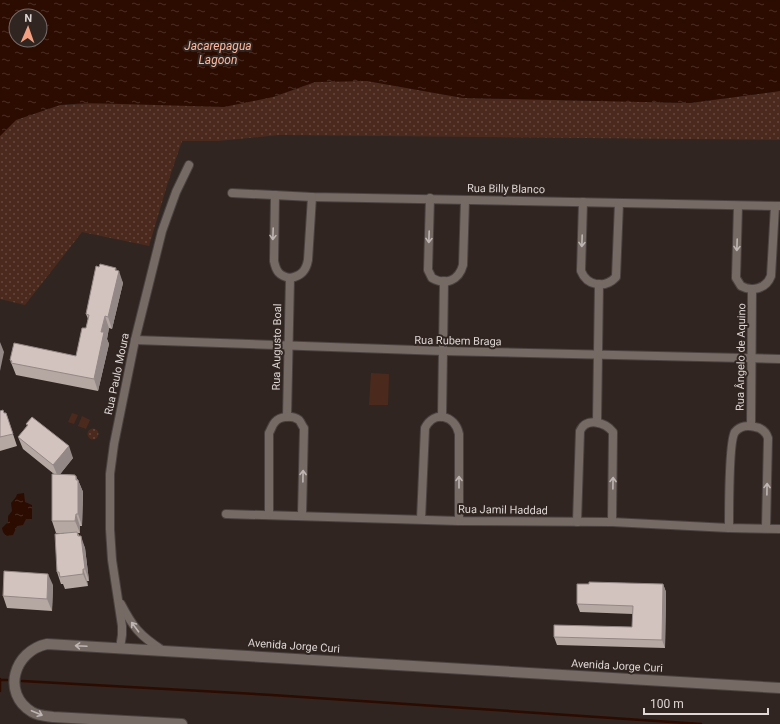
<svg xmlns="http://www.w3.org/2000/svg" width="780" height="724" viewBox="0 0 780 724" font-family="Roboto,sans-serif">
<style>
.grass{fill:url(#grass-dots)}
.park{fill:#4b2a1d}
.water{fill:url(#water-ripples);fill-rule:evenodd}
.lines{fill:none;stroke-linecap:round;stroke-linejoin:round}
.stream{stroke:#2c0b01;stroke-width:2.5}
.street-casing{stroke:#4b423f;stroke-width:10}
.secondary-casing{stroke:#4b423f;stroke-width:12}
.street{stroke:#766a65;stroke-width:8}
.secondary{stroke:#766a65;stroke-width:10}
.wall{fill:#b5a8a3}
.shaded-wall{fill:#938885}
.building{fill:#d2c3be;stroke:#938885}
.oneway{stroke:#bfb6b3}
.labels{text-anchor:middle;dominant-baseline:central;stroke-width:4;stroke-linejoin:round;paint-order:stroke}
.street-label{font-size:11px;fill:#ded7d4;stroke:#302521}
.water-label{font-size:12px;font-style:italic;fill:#fdb79d;stroke:#302521}
</style>
<defs>
<pattern id="grass-dots" width="8" height="8" patternUnits="userSpaceOnUse"><rect width="8" height="8" fill="#4b2a1d"/><path d="M2 2h.1M6 6h.1" fill="none" stroke="#64483d" stroke-width="1.8" stroke-linecap="round"/></pattern>
<pattern id="water-ripples" width="26" height="14" patternUnits="userSpaceOnUse"><rect width="26" height="14" fill="#2c0b01"/><path d="M2 4q2-2 4 0t4 0M15 11q2-2 4 0t4 0" fill="none" stroke="#4a2e25"/></pattern>
</defs>
<rect width="100%" height="100%" fill="#302521"/>
<g class="grass">
<path d="M 367,81 L 463,98 L 690,103 L 780,91 L 780,140 L 279,135 L 218,141 L 182,141 L 168,182 L 149,246 L 82,232 L 25,305 L 0,299 L 0,136 L 16,120 L 60,105 L 273,97 L 315,82 Z"/>
<circle cx="93" cy="434" r="5.5"/>
</g>
<g class="park">
<path d="M 371,373 L 389,374 L 388,405 L 369,405 Z"/>
<path d="M 72,413 L 78,415 L 74,424 L 68,422 Z"/>
<path d="M 82,416 L 90,420 L 86,429 L 78,426 Z"/>
</g>
<g class="water">
<path d="M 0,0 L 780,0 L 780,91 L 690,103 L 463,98 L 367,81 L 315,82 L 273,97 L 224,107 L 87,103 L 60,105 L 16,120 L 0,136 ZM 16,16 L 40,16 L 40,40 L 16,40 Z"/>
<path d="M 24,493 L 25,502 L 32,505 L 32,519 L 26,519 L 23,525 L 17,526 L 13,535 L 6,536 L 3,532 L 2,528 L 8,522 L 8,516 L 12,511 L 11,503 L 16,497 L 17,494 Z"/>
</g>
<g class="lines">
<g class="stream">
<path d="M 0,679 L 0,691"/>
<path d="M 0,680 L 7,680"/>
<path d="M 22,681 L 272,695 L 701,724"/>
</g>
<defs>
<g id="street">
<path d="M 232,193 L 312,197 L 780,206"/>
<path d="M 275,195 L 274,261 C 276,271 279,276 290,278 C 301,276 306,271 308,260 L 312,197"/>
<path d="M 430,198 L 428,270 L 432,278 C 446,286 459,280 463,265 L 465,200"/>
<path d="M 583,202 L 581,271 C 587,286 605,289 616,277 L 619,203"/>
<path d="M 738,206 L 736,278 L 741,286 C 752,292 766,289 771,276 L 775,206"/>
<path d="M 135,340 L 443,351 L 780,359"/>
<path d="M 287,417 L 290,278"/>
<path d="M 442,417 L 444,281"/>
<path d="M 597,422 L 599,284"/>
<path d="M 751,426 L 752,289"/>
<path d="M 226,514 L 459,521 L 612,522 L 729,528 L 780,529"/>
<path d="M 269,514 L 269,433 C 271,430 272,425 275,422 C 280,416 292,415 299,420 C 301,422 302,426 304,428 L 302,515"/>
<path d="M 421,519 L 425,428 C 434,410 455,415 459,434 L 459,521"/>
<path d="M 577,522 L 580,431 C 586,417 605,422 613,432 L 612,522"/>
<path d="M 729,528 C 729,514 729,440 735,432 C 740,426 748,425 755,427 C 762,428 766,432 768,438 L 766,528"/>
<path d="M 121,604 C 133,627 139,635 162,650"/>
<path d="M 120,648 L 122,635 L 122,626 L 112,560 L 110,529 L 110,474 L 114,444 L 135,340 L 162,231 L 176,192 L 189,165"/>
</g>
<path id="secondary" d="M 182,724 L 53,717 C 46,716 39,716 32,712 C 1,693 14,651 47,644 L 780,688"/>
</defs>
<use href="#street" class="street-casing"/>
<use href="#secondary" class="secondary-casing"/>
<use href="#street" class="street"/>
<use href="#secondary" class="secondary"/>
</g>
<g class="wall">
<path d="M 117,271 L 123,283 L 112,329 L 109,328 L 107,339 L 109,344 L 98,391 L 16,375 L 10,360 L 76,356 L 86,328 L 88,319 L 86,314 Z"/>
<path d="M 0,411 L 4,413 L 6,413 L 17,446 L 0,451 Z"/>
<path d="M 26,424 L 73,458 L 60,474 L 75,475 L 75,476 L 78,480 L 83,492 L 82,526 L 80,526 L 80,533 L 78,533 L 85,548 L 89,581 L 87,581 L 88,586 L 65,589 L 63,584 L 61,584 L 57,572 L 64,533 L 56,533 L 52,521 L 54,474 L 23,449 L 18,437 L 27,426 Z"/>
<path d="M 589,584 L 663,584 L 666,592 L 665,648 L 557,645 L 554,637 L 632,627 L 633,614 L 580,612 L 577,604 Z"/>
<path d="M 53,585 L 52,611 L 7,608 L 3,596 Z"/>
</g>
<g class="shaded-wall">
<path d="M 116,268 L 118,275 L 119,271 L 123,283 L 112,329 L 108,317 Z"/>
<path d="M 105,316 L 109,328 L 107,339 L 109,344 L 98,391 L 94,379 L 101,332 Z"/>
<path d="M 0,342 L 4,352 L 0,371 Z"/>
<path d="M 69,446 L 73,458 L 58,477 L 53,465 Z"/>
<path d="M 75,475 L 76,479 L 76,476 L 78,481 L 78,480 L 83,492 L 82,526 L 78,514 Z"/>
<path d="M 76,514 L 80,526 L 80,533 L 75,521 Z"/>
<path d="M 77,532 L 81,543 L 81,536 L 85,548 L 89,581 L 85,569 Z"/>
<path d="M 83,569 L 87,581 L 88,586 L 83,574 Z"/>
<path d="M 48,574 L 53,585 L 52,611 L 47,599 Z"/>
<path d="M 663,584 L 666,592 L 665,648 L 662,640 Z"/>
</g>
<g class="building">
<path d="M 100,264 L 116,268 L 115,270 L 119,271 L 108,317 L 105,316 L 101,332 L 104,332 L 94,379 L 11,363 L 12,361 L 10,360 L 14,343 L 76,356 L 82,328 L 86,328 L 89,315 L 86,314 L 96,266 L 99,267 Z"/>
<path d="M 3,410 L 4,413 L 6,413 L 13,434 L 0,437 L 0,411 Z"/>
<path d="M 32,417 L 69,446 L 53,465 L 18,437 L 28,425 L 26,424 Z"/>
<path d="M 52,474 L 75,475 L 75,476 L 76,476 L 76,480 L 78,480 L 78,514 L 76,514 L 75,521 L 52,521 Z"/>
<path d="M 77,532 L 78,536 L 81,536 L 85,569 L 83,569 L 83,574 L 60,577 L 59,572 L 57,572 L 55,534 Z"/>
<path d="M 4,571 L 48,574 L 47,599 L 3,596 Z"/>
<path d="M 589,582 L 663,584 L 662,640 L 554,637 L 554,625 L 632,627 L 633,606 L 577,604 L 577,584 L 589,584 Z"/>
</g>
<defs><path id="oneway-shaft" d="M-6 0H5M1.5-3L5.5 0L1.5 3" fill="none" stroke-width="1.6" stroke-linecap="round" stroke-linejoin="round"/></defs>
<g class="oneway">
<use href="#oneway-shaft" transform="translate(273 234) rotate(92)"/>
<use href="#oneway-shaft" transform="translate(429 237) rotate(92)"/>
<use href="#oneway-shaft" transform="translate(582 241) rotate(92)"/>
<use href="#oneway-shaft" transform="translate(737 245) rotate(92)"/>
<use href="#oneway-shaft" transform="translate(303 476) rotate(-89)"/>
<use href="#oneway-shaft" transform="translate(459 482) rotate(-90)"/>
<use href="#oneway-shaft" transform="translate(613 483) rotate(-89)"/>
<use href="#oneway-shaft" transform="translate(767 489) rotate(-89)"/>
<use href="#oneway-shaft" transform="translate(135 627) rotate(-127)"/>
<use href="#oneway-shaft" transform="translate(81 646) rotate(-177)"/>
<use href="#oneway-shaft" transform="translate(37 713) rotate(23)"/>
</g>
<g class="labels">
<g class="street-label">
<text transform="translate(506 189) rotate(1)">Rua Billy Blanco</text>
<text transform="translate(458 341) rotate(1)">Rua Rubem Braga</text>
<text transform="translate(277 347) rotate(-89)">Rua Augusto Boal</text>
<text transform="translate(741 357) rotate(-89)">Rua Ângelo de Aquino</text>
<text transform="translate(117 374) rotate(-78)">Rua Paulo Moura</text>
<text transform="translate(503 510) rotate(1)">Rua Jamil Haddad</text>
<text transform="translate(294 646) rotate(4)">Avenida Jorge Curi</text>
<text transform="translate(617 666) rotate(3)">Avenida Jorge Curi</text>
</g>
<g class="water-label">
<text x="218" y="46">Jacarepagua<tspan x="218" dy="14">Lagoon</tspan></text>
</g>
</g>
<g transform="translate(28 28) rotate(2)"><circle r="19" fill="#302521" stroke="#766c69"/>
<path d="M0-3L7 15L0 10L-7 15Z" fill="#f2a081"/>
<text y="-6" font-size="11" font-weight="bold" text-anchor="middle" fill="#ded7d4">N</text>
</g>
<path d="M644 708v6h124v-6" fill="none" stroke="#ded7d4" stroke-width="2"/>
<text x="650" y="708" font-size="12" fill="#ded7d4" stroke="#302521" stroke-width="3" paint-order="stroke">100 m</text>
</svg>
